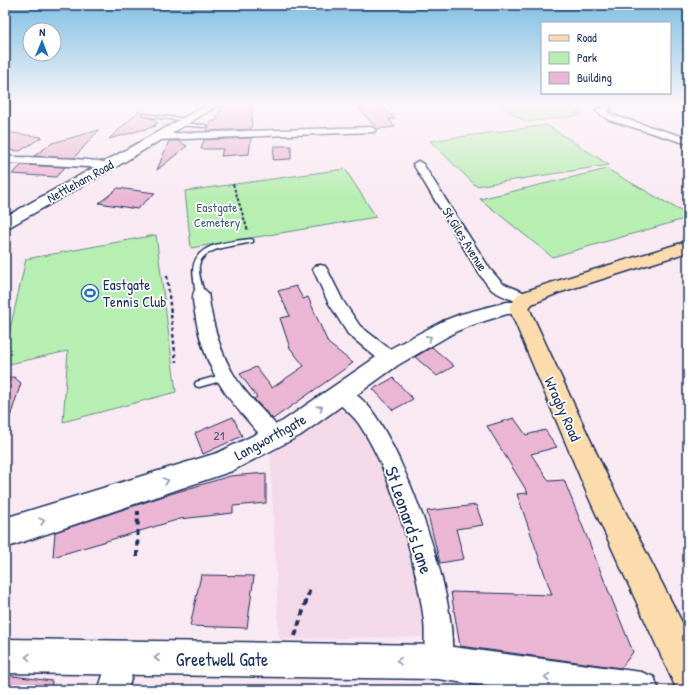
<svg xmlns="http://www.w3.org/2000/svg" width="693" height="695" viewBox="0 0 693 695" font-family="'Patrick Hand',sans-serif">
<style>
.built{fill:#f4dae9}
.green{fill:#b7eeb1;stroke:#698e88}
.building{fill:#eab6d3;stroke:#1b2f5e}
.lines{fill:none;stroke-linecap:round;stroke-linejoin:round}
.service-casing{stroke:#1b2f5e;stroke-width:3}
.minor-casing{stroke:#1b2f5e;stroke-width:3}
.tertiary-casing{stroke:#1b2f5e;stroke-width:3}
.primary-casing{stroke:#1b2f5e;stroke-width:3}
.path-far2{stroke:#1b2f5e;stroke-width:2;stroke-dasharray:3 2;stroke-linecap:butt}
.path-far1{stroke:#1b2f5e;stroke-width:2.5;stroke-dasharray:3.5 3;stroke-linecap:butt}
.path{stroke:#1b2f5e;stroke-width:4;stroke-dasharray:6 4.5;stroke-linecap:butt}
.service{fill:#fff;fill-rule:evenodd}
.minor{fill:#fff;fill-rule:evenodd}
.tertiary{fill:#fff;fill-rule:evenodd}
.primary{fill:#fcdcac;fill-rule:evenodd}
.oneway{stroke:#8d97ae}
.labels{text-anchor:middle;dominant-baseline:central;stroke-width:3.5;stroke-linejoin:round;paint-order:stroke}
.far-street-label{font-size:13px;fill:#1b2f5e;stroke:#fff}
.far-park-label{font-size:13px;fill:#425f73;stroke:#fff}
.number-label{font-size:13px;fill:#4f517b}
.poi-label{font-size:15px;fill:#1b2f5e;stroke:#fff;text-anchor:start}
.street-label{font-size:15px;fill:#1b2f5e;stroke:#fff}
.near-street-label{font-size:18px;fill:#1b2f5e;stroke:#fff}
</style>
<rect width="100%" height="100%" fill="#f9e9f2"/>
<filter id="ink" filterUnits="userSpaceOnUse"><feTurbulence type="fractalNoise" baseFrequency=".025" numOctaves="2"/><feDisplacementMap in="SourceGraphic" scale="8" xChannelSelector="R" yChannelSelector="G"/><feConvolveMatrix kernelMatrix="1 2 1 2 8 2 1 2 1" color-interpolation-filters="sRGB"/></filter>
<g filter="url(#ink)">
<path class="built" d="M 340,410 L 354,414 L 384,465 L 414,554 L 430,637 L 279,639 L 270,445 L 331,411 Z"/>
<g class="green">
<path d="M 498,103 L 562,103 L 583,115 L 525,122 Z"/>
<path d="M 547,125 L 609,165 L 476,186 L 430,141 Z"/>
<path d="M 345,169 L 376,217 L 191,248 L 185,191 Z"/>
<path d="M 607,169 L 688,215 L 688,218 L 552,257 L 480,199 Z"/>
<path d="M 156,235 L 176,392 L 63,422 L 68,351 L 5,365 L 5,351 L 26,259 Z"/>
</g>
<g class="building">
<path d="M 223,103 L 253,103 L 251,129 L 207,131 L 211,121 L 216,121 Z"/>
<path d="M 355,103 L 380,103 L 395,119 L 389,119 L 395,127 L 377,129 Z"/>
<path d="M 139,111 L 142,113 L 144,117 L 150,118 L 158,123 L 153,125 L 156,126 L 109,139 Z"/>
<path d="M 99,130 L 74,158 L 34,156 L 52,143 Z"/>
<path d="M 5,132 L 42,137 L 20,151 L 5,150 Z"/>
<path d="M 251,138 L 249,154 L 221,156 L 223,149 L 201,149 L 204,140 Z"/>
<path d="M 169,141 L 178,141 L 187,146 L 157,170 Z"/>
<path d="M 274,146 L 291,146 L 291,159 L 273,160 Z"/>
<path d="M 22,165 L 65,167 L 56,177 L 12,174 Z"/>
<path d="M 118,188 L 155,193 L 137,209 L 99,203 Z"/>
<path d="M 296,286 L 303,299 L 308,297 L 328,343 L 353,363 L 273,419 L 254,399 L 257,397 L 240,374 L 256,367 L 272,388 L 304,366 L 290,348 L 280,318 L 290,316 L 278,291 Z"/>
<path d="M 432,347 L 454,366 L 437,376 L 415,357 Z"/>
<path d="M 14,377 L 21,383 L 8,423 L 5,423 L 5,378 Z"/>
<path d="M 393,378 L 413,399 L 393,410 L 373,389 Z"/>
<path d="M 233,417 L 242,436 L 203,454 L 195,433 Z"/>
<path d="M 514,418 L 526,435 L 545,430 L 557,447 L 531,454 L 549,481 L 564,480 L 633,652 L 621,668 L 460,646 L 451,592 L 552,595 L 517,494 L 528,493 L 487,426 Z"/>
<path d="M 266,473 L 266,503 L 233,506 L 233,513 L 180,519 L 53,557 L 55,532 L 167,495 L 230,476 Z"/>
<path d="M 476,505 L 483,525 L 456,529 L 464,559 L 440,563 L 427,511 Z"/>
<path d="M 201,575 L 254,576 L 247,628 L 190,626 Z"/>
<path d="M 5,675 L 52,681 L 51,690 L 5,690 Z"/>
</g>
<g class="lines">
<defs>
<g id="service">
<path d="M 143,114 L 187,119 L 189,120 L 187,121 L 144,116 Z"/>
<path d="M 179,123 L 205,125 L 207,126 L 205,127 L 177,125 L 177,124 Z"/>
<path d="M 251,239 L 253,240 L 253,242 C 238,246 203,246 199,265 C 198,274 202,285 204,293 L 203,295 L 197,295 C 195,290 194,285 194,279 C 187,244 225,242 251,239 Z"/>
<path d="M 225,374 L 228,375 L 229,377 L 228,379 L 199,387 L 196,386 L 195,384 L 196,382 Z"/>
</g>
<g id="minor">
<path d="M 608,106 L 612,109 L 607,112 L 615,116 L 688,138 L 688,144 L 609,120 L 596,111 L 597,109 Z"/>
<path d="M 371,127 L 376,130 L 374,132 L 157,140 L 152,137 L 157,134 Z"/>
<path d="M 5,157 C 20,157 108,158 114,165 L 109,168 L 5,163 Z"/>
<path d="M 418,161 L 423,164 L 490,269 L 502,283 L 530,295 L 533,299 L 530,303 C 521,305 500,295 492,290 C 488,286 484,280 480,275 L 413,164 Z"/>
<path d="M 320,265 L 325,266 L 327,269 L 343,301 L 360,326 L 396,354 L 399,359 L 396,364 L 390,366 L 384,364 L 348,334 L 328,302 L 313,269 L 315,266 Z"/>
<path d="M 200,288 L 205,290 L 208,293 C 212,323 220,354 237,380 C 249,398 267,414 281,431 L 284,437 L 281,443 L 274,446 L 267,443 C 253,426 236,409 224,391 C 209,368 199,340 195,313 C 194,306 191,296 195,290 Z"/>
<path d="M 340,386 C 351,389 361,398 369,407 C 404,450 469,620 448,672 L 438,676 L 428,672 C 422,656 426,638 424,621 C 421,596 415,571 409,547 C 398,505 383,460 359,424 C 351,412 337,405 331,393 L 333,388 Z"/>
<path d="M 122,645 L 132,649 L 136,659 L 128,690 L 98,690 L 112,649 Z"/>
</g>
<g id="tertiary">
<path d="M 210,103 L 222,103 L 114,168 L 11,226 L 5,228 L 5,217 Z"/>
<path d="M 507,302 L 519,302 L 526,303 L 529,308 L 526,313 L 507,314 L 475,324 L 457,331 L 398,365 L 301,435 L 232,471 L 5,548 L 5,518 L 217,453 L 283,421 L 382,353 L 443,321 L 461,314 Z"/>
<path d="M 5,639 L 438,645 L 641,672 L 654,677 L 659,690 L 513,690 L 438,679 L 5,673 Z"/>
</g>
<path id="primary" d="M 688,241 L 688,252 L 558,293 L 532,304 L 529,308 L 608,478 L 688,634 L 688,690 L 675,686 L 588,496 L 509,308 L 518,294 L 544,285 Z"/>
</defs>
<use href="#service" class="service-casing"/>
<use href="#minor" class="minor-casing"/>
<use href="#tertiary" class="tertiary-casing"/>
<use href="#primary" class="primary-casing"/>
<path class="path-far2" d="M 233,184 L 248,231"/>
<path class="path-far1" d="M 167,276 L 176,362"/>
<g class="path">
<path d="M 137,557 L 138,511"/>
<path d="M 295,636 L 310,589"/>
</g>
<use href="#service" class="service"/>
<use href="#minor" class="minor"/>
<use href="#tertiary" class="tertiary"/>
<use href="#primary" class="primary"/>
</g>
<defs><path id="oneway-chevron" d="M-2-3.5L2.5 0L-2 3.5" fill="none" stroke-width="1.6" stroke-linecap="round" stroke-linejoin="round"/></defs>
<g class="oneway">
<use href="#oneway-chevron" transform="translate(429 338) rotate(-29)"/>
<use href="#oneway-chevron" transform="translate(320 408) rotate(-36)"/>
<use href="#oneway-chevron" transform="translate(166 481) rotate(-18)"/>
<use href="#oneway-chevron" transform="translate(42 521) rotate(-18)"/>
<use href="#oneway-chevron" transform="translate(28 657) rotate(-179)"/>
<use href="#oneway-chevron" transform="translate(157 658) rotate(-180)"/>
<use href="#oneway-chevron" transform="translate(399 661) rotate(-179)"/>
<use href="#oneway-chevron" transform="translate(547 677) rotate(-172)"/>
</g>
</g>
<linearGradient id="sky" x2="0" y2="1"><stop stop-color="#7ec0e2"/><stop offset="0.52" stop-color="#fcf5f9"/><stop offset="1" stop-color="#fcf5f9" stop-opacity="0"/></linearGradient>
<rect width="693" height="200" fill="url(#sky)"/>
<defs>
<symbol id="stadium-ring" viewBox="-11 -11 22 22"><circle r="9.5" fill="#fff" stroke="#1f6fb2" stroke-width="1.5"/><path d="M0-5a6.5 5 0 1 0 0 10a6.5 5 0 1 0 0-10ZM-3.5-1.8h7v3.6h-7Z" fill="#1f6fb2"/></symbol>
</defs>
<g fill-rule="evenodd">
<use href="#stadium-ring" x="80" y="283" width="20" height="20"/>
</g>
<g class="labels">
<g class="far-street-label">
<text transform="translate(80 181) rotate(-29)">Nettleham Road</text>
<text transform="translate(465 239) rotate(58)">St Giles Avenue</text>
</g>
<g class="far-park-label">
<text x="217" y="207">Eastgate<tspan x="217" dy="15">Cemetery</tspan></text>
</g>
<g class="number-label">
<text x="219" y="435">21</text>
</g>
<g class="poi-label">
<text x="103" y="284">Eastgate<tspan x="103" dy="17">Tennis Club</tspan></text>
</g>
<g class="street-label">
<text transform="translate(563 409) rotate(66)">Wragby Road</text>
<text transform="translate(270 437) rotate(-29)">Langworthgate</text>
</g>
<g class="near-street-label">
<text transform="translate(409 520) rotate(71)">St Leonard's Lane</text>
<text x="222" y="659">Greetwell Gate</text>
</g>
</g>
<rect width="693" height="695" fill="none" stroke="#fff" stroke-width="20"/>
<rect x="10" y="10" width="673" height="675" fill="none" stroke="#1b2f5e" stroke-width="1.5" filter="url(#ink)"/>
<rect x="541" y="22" width="130" height="72" fill="#ffffff" stroke="#a4acbf"/>
<rect x="549" y="35" width="20" height="6" fill="#fcdcac" stroke="#a4acbf"/>
<text x="577" y="42" font-size="12" fill="#1b2f5e">Road</text>
<rect x="549" y="52" width="20" height="12" fill="#b7eeb1" stroke="#a4acbf"/>
<text x="577" y="62" font-size="12" fill="#1b2f5e">Park</text>
<rect x="549" y="72" width="20" height="12" fill="#eab6d3" stroke="#a4acbf"/>
<text x="577" y="82" font-size="12" fill="#1b2f5e">Building</text>
<g transform="translate(42 42) rotate(1)"><circle r="19" fill="#ffffff" stroke="#a4acbf"/>
<path d="M0-3L7 15L0 10L-7 15Z" fill="#1f6fb2"/>
<text y="-6" font-size="11" font-weight="bold" text-anchor="middle" fill="#1b2f5e">N</text>
</g>
</svg>
